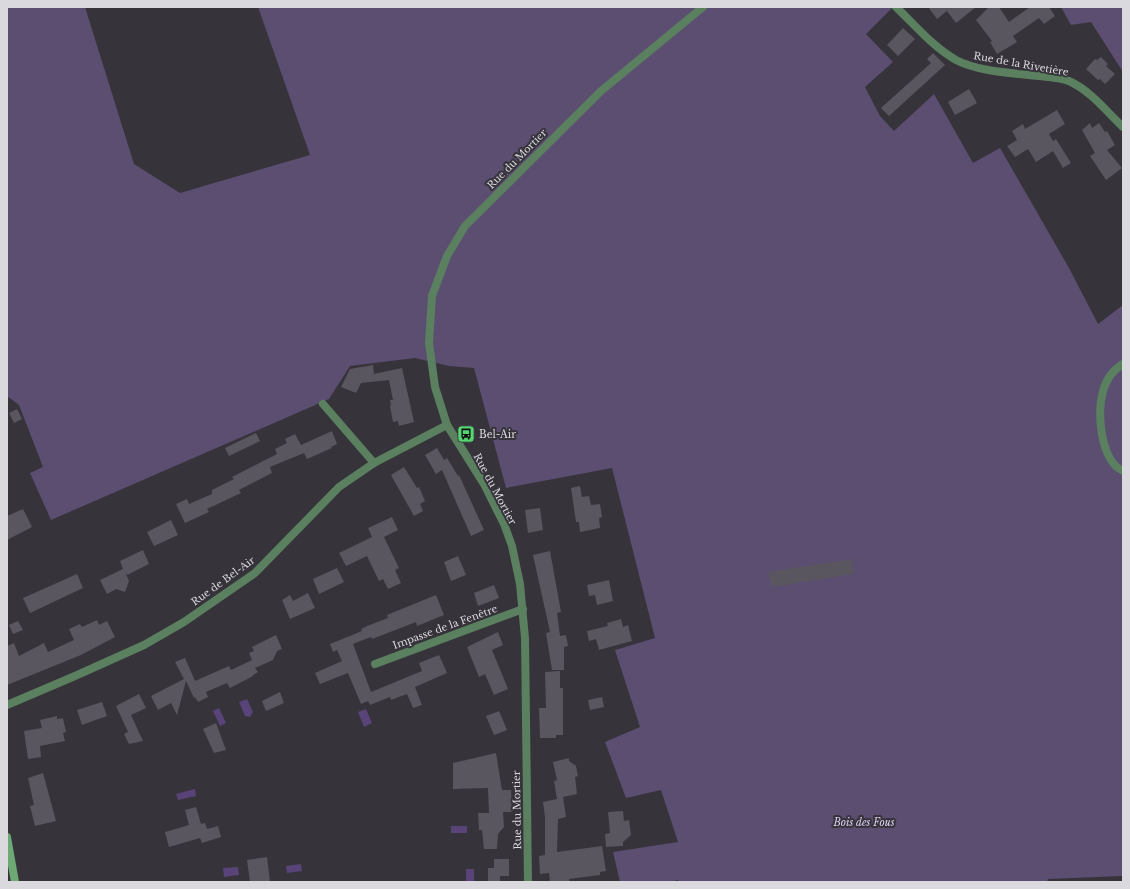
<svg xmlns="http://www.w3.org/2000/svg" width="1130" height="889" viewBox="0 0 1130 889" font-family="'Libre Baskerville',serif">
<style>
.green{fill:#5b4e71}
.water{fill:#584478}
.building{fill:#59565f}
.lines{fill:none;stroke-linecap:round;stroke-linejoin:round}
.street{stroke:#5a805f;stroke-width:8}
.secondary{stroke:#6ca975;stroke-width:8}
.labels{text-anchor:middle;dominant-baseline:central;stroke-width:4;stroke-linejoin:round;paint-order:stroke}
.street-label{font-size:10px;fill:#dad9de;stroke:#36333b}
.poi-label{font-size:10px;fill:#dad9de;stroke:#36333b;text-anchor:start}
.park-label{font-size:10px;font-style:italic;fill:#dcd1f3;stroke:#36333b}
</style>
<rect width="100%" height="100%" fill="#36333b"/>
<g class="green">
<path d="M 7,7 L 85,7 L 134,164 L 180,193 L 310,155 L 258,7 L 893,7 L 866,34 L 893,62 L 865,87 L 880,116 L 894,131 L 934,94 L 973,163 L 1000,148 L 1069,268 L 1098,324 L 1123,305 L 1123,876 L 1048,879 L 1047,882 L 678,882 L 678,880 L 670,882 L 620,882 L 613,852 L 678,842 L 661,790 L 626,798 L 605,742 L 640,727 L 615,650 L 655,638 L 612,468 L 506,488 L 474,368 L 449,366 L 415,358 L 350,366 L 329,399 L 51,520 L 30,473 L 43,467 L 19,405 L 7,396 Z"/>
<path d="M 1061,7 L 1123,7 L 1123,72 L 1091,22 L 1071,25 Z"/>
</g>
<g class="water">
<path d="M 247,699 L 253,712 L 250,717 L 245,716 L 239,702 Z"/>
<path d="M 219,708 L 226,723 L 220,726 L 213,711 Z"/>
<path d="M 366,709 L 372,723 L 364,727 L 358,712 Z"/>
<path d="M 195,789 L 196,796 L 178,800 L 176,794 Z"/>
<rect x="451" y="826" width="16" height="7"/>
<path d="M 301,864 L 302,871 L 287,873 L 286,866 Z"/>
<path d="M 238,867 L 239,875 L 224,877 L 223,868 Z"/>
<rect x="466" y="869" width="8" height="13"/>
</g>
<g class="building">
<path d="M 928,7 L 976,7 L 956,23 L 947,11 L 937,19 Z"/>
<path d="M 989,7 L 999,7 L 1009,22 L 1030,7 L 1049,7 L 1055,16 L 1044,24 L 1039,18 L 1013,36 L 1017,42 L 997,54 L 990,42 L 992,41 L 976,20 Z"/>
<path d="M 903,28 L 915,39 L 898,56 L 887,45 Z"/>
<path d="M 933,53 L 945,65 L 889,116 L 881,108 L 931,63 L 927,59 Z"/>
<path d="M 1101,57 L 1108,64 L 1106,66 L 1115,74 L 1105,84 L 1100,79 L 1098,80 L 1086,69 L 1095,59 L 1097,60 Z"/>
<path d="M 969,89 L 977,103 L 955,115 L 948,102 Z"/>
<path d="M 1057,110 L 1065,124 L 1049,134 L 1053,141 L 1056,139 L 1071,163 L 1063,168 L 1053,151 L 1036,162 L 1028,149 L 1015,157 L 1007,146 L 1017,140 L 1012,131 L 1023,124 L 1025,129 Z"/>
<path d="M 1090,123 L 1092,128 L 1099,123 L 1105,132 L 1107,131 L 1115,145 L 1107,150 L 1122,168 L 1106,180 L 1090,156 L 1095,153 L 1082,130 Z"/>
<path d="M 373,365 L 374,374 L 402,368 L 414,422 L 399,426 L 398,421 L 393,422 L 390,406 L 391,406 L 390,400 L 393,400 L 389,380 L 361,383 L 356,393 L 341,387 L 350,369 Z"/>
<path d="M 17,409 L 22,419 L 14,423 L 9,413 Z"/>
<path d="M 332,431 L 337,444 L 331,447 L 332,448 L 307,459 L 304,453 L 270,467 L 272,473 L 239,490 L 241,493 L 207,509 L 209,512 L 185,523 L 176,504 L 187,499 L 189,504 L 212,494 L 212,490 L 234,479 L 232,477 L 277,454 L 275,449 L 287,443 L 285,439 L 295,434 L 301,445 Z"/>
<path d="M 256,433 L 260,441 L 229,456 L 225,448 Z"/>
<path d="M 437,448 L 444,460 L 447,458 L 458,476 L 459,475 L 484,530 L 471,536 L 442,470 L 436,474 L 425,455 Z"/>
<path d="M 404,467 L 417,488 L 419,487 L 425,501 L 420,504 L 423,511 L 414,516 L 391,475 Z"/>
<path d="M 580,486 L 582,497 L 589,496 L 591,505 L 600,504 L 602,517 L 599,518 L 600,528 L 580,532 L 579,522 L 576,522 L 571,488 Z"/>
<path d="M 540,508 L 543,530 L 528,533 L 525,510 Z"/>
<path d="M 23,509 L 32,527 L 7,540 L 7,516 Z"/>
<path d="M 392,517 L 398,530 L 384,537 L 399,568 L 395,570 L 401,583 L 388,589 L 383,579 L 379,581 L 367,556 L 346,566 L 339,553 L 372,537 L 368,528 Z"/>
<path d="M 171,520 L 178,535 L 154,546 L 147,532 Z"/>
<path d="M 143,550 L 149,564 L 127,575 L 125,572 L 129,581 L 125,592 L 116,589 L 107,594 L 100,580 L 123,569 L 120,561 Z"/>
<path d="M 550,551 L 561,612 L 557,613 L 560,636 L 566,635 L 568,646 L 564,647 L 564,670 L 552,670 L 546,633 L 550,632 L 533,555 Z"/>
<path d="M 458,556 L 466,575 L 451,581 L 444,562 Z"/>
<path d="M 852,559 L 854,574 L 772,587 L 768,572 Z"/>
<path d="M 337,568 L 344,582 L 319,594 L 313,579 Z"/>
<path d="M 77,574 L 83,588 L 30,613 L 23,598 Z"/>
<path d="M 609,580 L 613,601 L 597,605 L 595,595 L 589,596 L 587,585 Z"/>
<path d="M 494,585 L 499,598 L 478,606 L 474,593 Z"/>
<path d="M 308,593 L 315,608 L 290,619 L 282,600 L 290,595 L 293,601 Z"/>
<path d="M 436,595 L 444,615 L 417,626 L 416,622 L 372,639 L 371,637 L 353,644 L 371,692 L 422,671 L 419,663 L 439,655 L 447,673 L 415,687 L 422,705 L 413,708 L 407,694 L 391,700 L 390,697 L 370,705 L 368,701 L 361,704 L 348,673 L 320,684 L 315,673 L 342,661 L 337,650 L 333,652 L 330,644 L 362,631 L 361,629 L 367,626 L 388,618 L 387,615 Z"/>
<path d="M 621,619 L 623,627 L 628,625 L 632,641 L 599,650 L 596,639 L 589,641 L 587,631 L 608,626 L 607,623 Z"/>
<path d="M 97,620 L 99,625 L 107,621 L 115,637 L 81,655 L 7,685 L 7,646 L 14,643 L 19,656 L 44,643 L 48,652 L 74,640 L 69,629 L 80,624 L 82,627 Z"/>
<path d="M 18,621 L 23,630 L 13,634 L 9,625 Z"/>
<path d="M 498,632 L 503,645 L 492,650 L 508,689 L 494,695 L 485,674 L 479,677 L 467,647 Z"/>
<path d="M 276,635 L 282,649 L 277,651 L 273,660 L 255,668 L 258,672 L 253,675 L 253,676 L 230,688 L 227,683 L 206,692 L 208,697 L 198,702 L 195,697 L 194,698 L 186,681 L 177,715 L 171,703 L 158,710 L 151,696 L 184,679 L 175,662 L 185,658 L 195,681 L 229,666 L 231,670 L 252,660 L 249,653 L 254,651 L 252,647 Z"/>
<path d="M 560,671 L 560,688 L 563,688 L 563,735 L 556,735 L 556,738 L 540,738 L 539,708 L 546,708 L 545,672 Z"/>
<path d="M 280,692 L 284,703 L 266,711 L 262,701 Z"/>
<path d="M 139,694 L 146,708 L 131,715 L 143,741 L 129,744 L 124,734 L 128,732 L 116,706 Z"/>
<path d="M 602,697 L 604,707 L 590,710 L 588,700 Z"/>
<path d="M 102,702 L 107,716 L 82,725 L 77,710 Z"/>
<path d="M 499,711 L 507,730 L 494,735 L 486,716 Z"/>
<path d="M 57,716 L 57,719 L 63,718 L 66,732 L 63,733 L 65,741 L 40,746 L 41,757 L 28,759 L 24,731 L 42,728 L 40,720 Z"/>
<path d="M 216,723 L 226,750 L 214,753 L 203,729 Z"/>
<path d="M 496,753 L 502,790 L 511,790 L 512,812 L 503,812 L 504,827 L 498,834 L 497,849 L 484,849 L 482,830 L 479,830 L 478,813 L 489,813 L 488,788 L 453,789 L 453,763 Z"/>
<path d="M 569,758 L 569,761 L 576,766 L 578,776 L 575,777 L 577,794 L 563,797 L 566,817 L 558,819 L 557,852 L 602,846 L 606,871 L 600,872 L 600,875 L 569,879 L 570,882 L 550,882 L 549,873 L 540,874 L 539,856 L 545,855 L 545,817 L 543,802 L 557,799 L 554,781 L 557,780 L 553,762 Z"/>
<path d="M 43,773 L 56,821 L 35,826 L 30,806 L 34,805 L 28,778 Z"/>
<path d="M 196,807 L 201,824 L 205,823 L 207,829 L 218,826 L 221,837 L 202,843 L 200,838 L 169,847 L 165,832 L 189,825 L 185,810 Z"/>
<path d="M 623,811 L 624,821 L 629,820 L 631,835 L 623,842 L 623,846 L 606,847 L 605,834 L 610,833 L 608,812 Z"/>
<path d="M 267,857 L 270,882 L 250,882 L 247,860 Z"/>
<path d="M 494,859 L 509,859 L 509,876 L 500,876 L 500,882 L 488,882 L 488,868 L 494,868 Z"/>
</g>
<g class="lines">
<g class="street">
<path d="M 896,7 C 915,25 933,47 956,60 C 979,72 1013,73 1039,76 C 1049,77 1061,78 1069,81 C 1091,91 1106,111 1123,127"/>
<path d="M 1123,364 C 1113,370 1106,380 1103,391 C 1097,413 1100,460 1123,471"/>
<path d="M 323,404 L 374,463"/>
<path d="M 375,664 L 523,609"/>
<path d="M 7,705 L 75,676 L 144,645 L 184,622 L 255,573 L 339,487 L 374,463 L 447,425"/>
<path d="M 528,882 L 525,638 L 520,584 L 512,546 L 504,524 L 484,484 L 447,425 L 435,387 L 429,343 L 432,296 L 447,256 L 465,226 L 601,91 L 703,7"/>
</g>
<path class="secondary" d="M 7,837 L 15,882"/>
</g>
<defs>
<symbol id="bus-square" viewBox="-11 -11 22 22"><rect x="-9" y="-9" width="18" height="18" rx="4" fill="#55d672" stroke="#36333b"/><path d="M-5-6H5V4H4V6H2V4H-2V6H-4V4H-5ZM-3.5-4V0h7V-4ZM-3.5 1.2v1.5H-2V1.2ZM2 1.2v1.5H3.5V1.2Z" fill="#111"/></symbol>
</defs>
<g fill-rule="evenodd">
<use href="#bus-square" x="456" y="424" width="20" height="20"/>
</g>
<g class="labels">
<g class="street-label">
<text transform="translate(1021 64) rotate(10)">Rue de la Rivetière</text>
<text transform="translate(517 159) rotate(-45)">Rue du Mortier</text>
<text transform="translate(495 489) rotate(62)">Rue du Mortier</text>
<text transform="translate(223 581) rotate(-36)">Rue de Bel-Air</text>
<text transform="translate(445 627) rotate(-20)">Impasse de la Fenêtre</text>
<text transform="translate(517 810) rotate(-91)">Rue du Mortier</text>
</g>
<g class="poi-label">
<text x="479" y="434">Bel-Air</text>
</g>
<g class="park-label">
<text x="864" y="822">Bois des Fous</text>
</g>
</g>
<rect width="1130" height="889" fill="none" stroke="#dad9de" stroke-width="16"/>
</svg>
